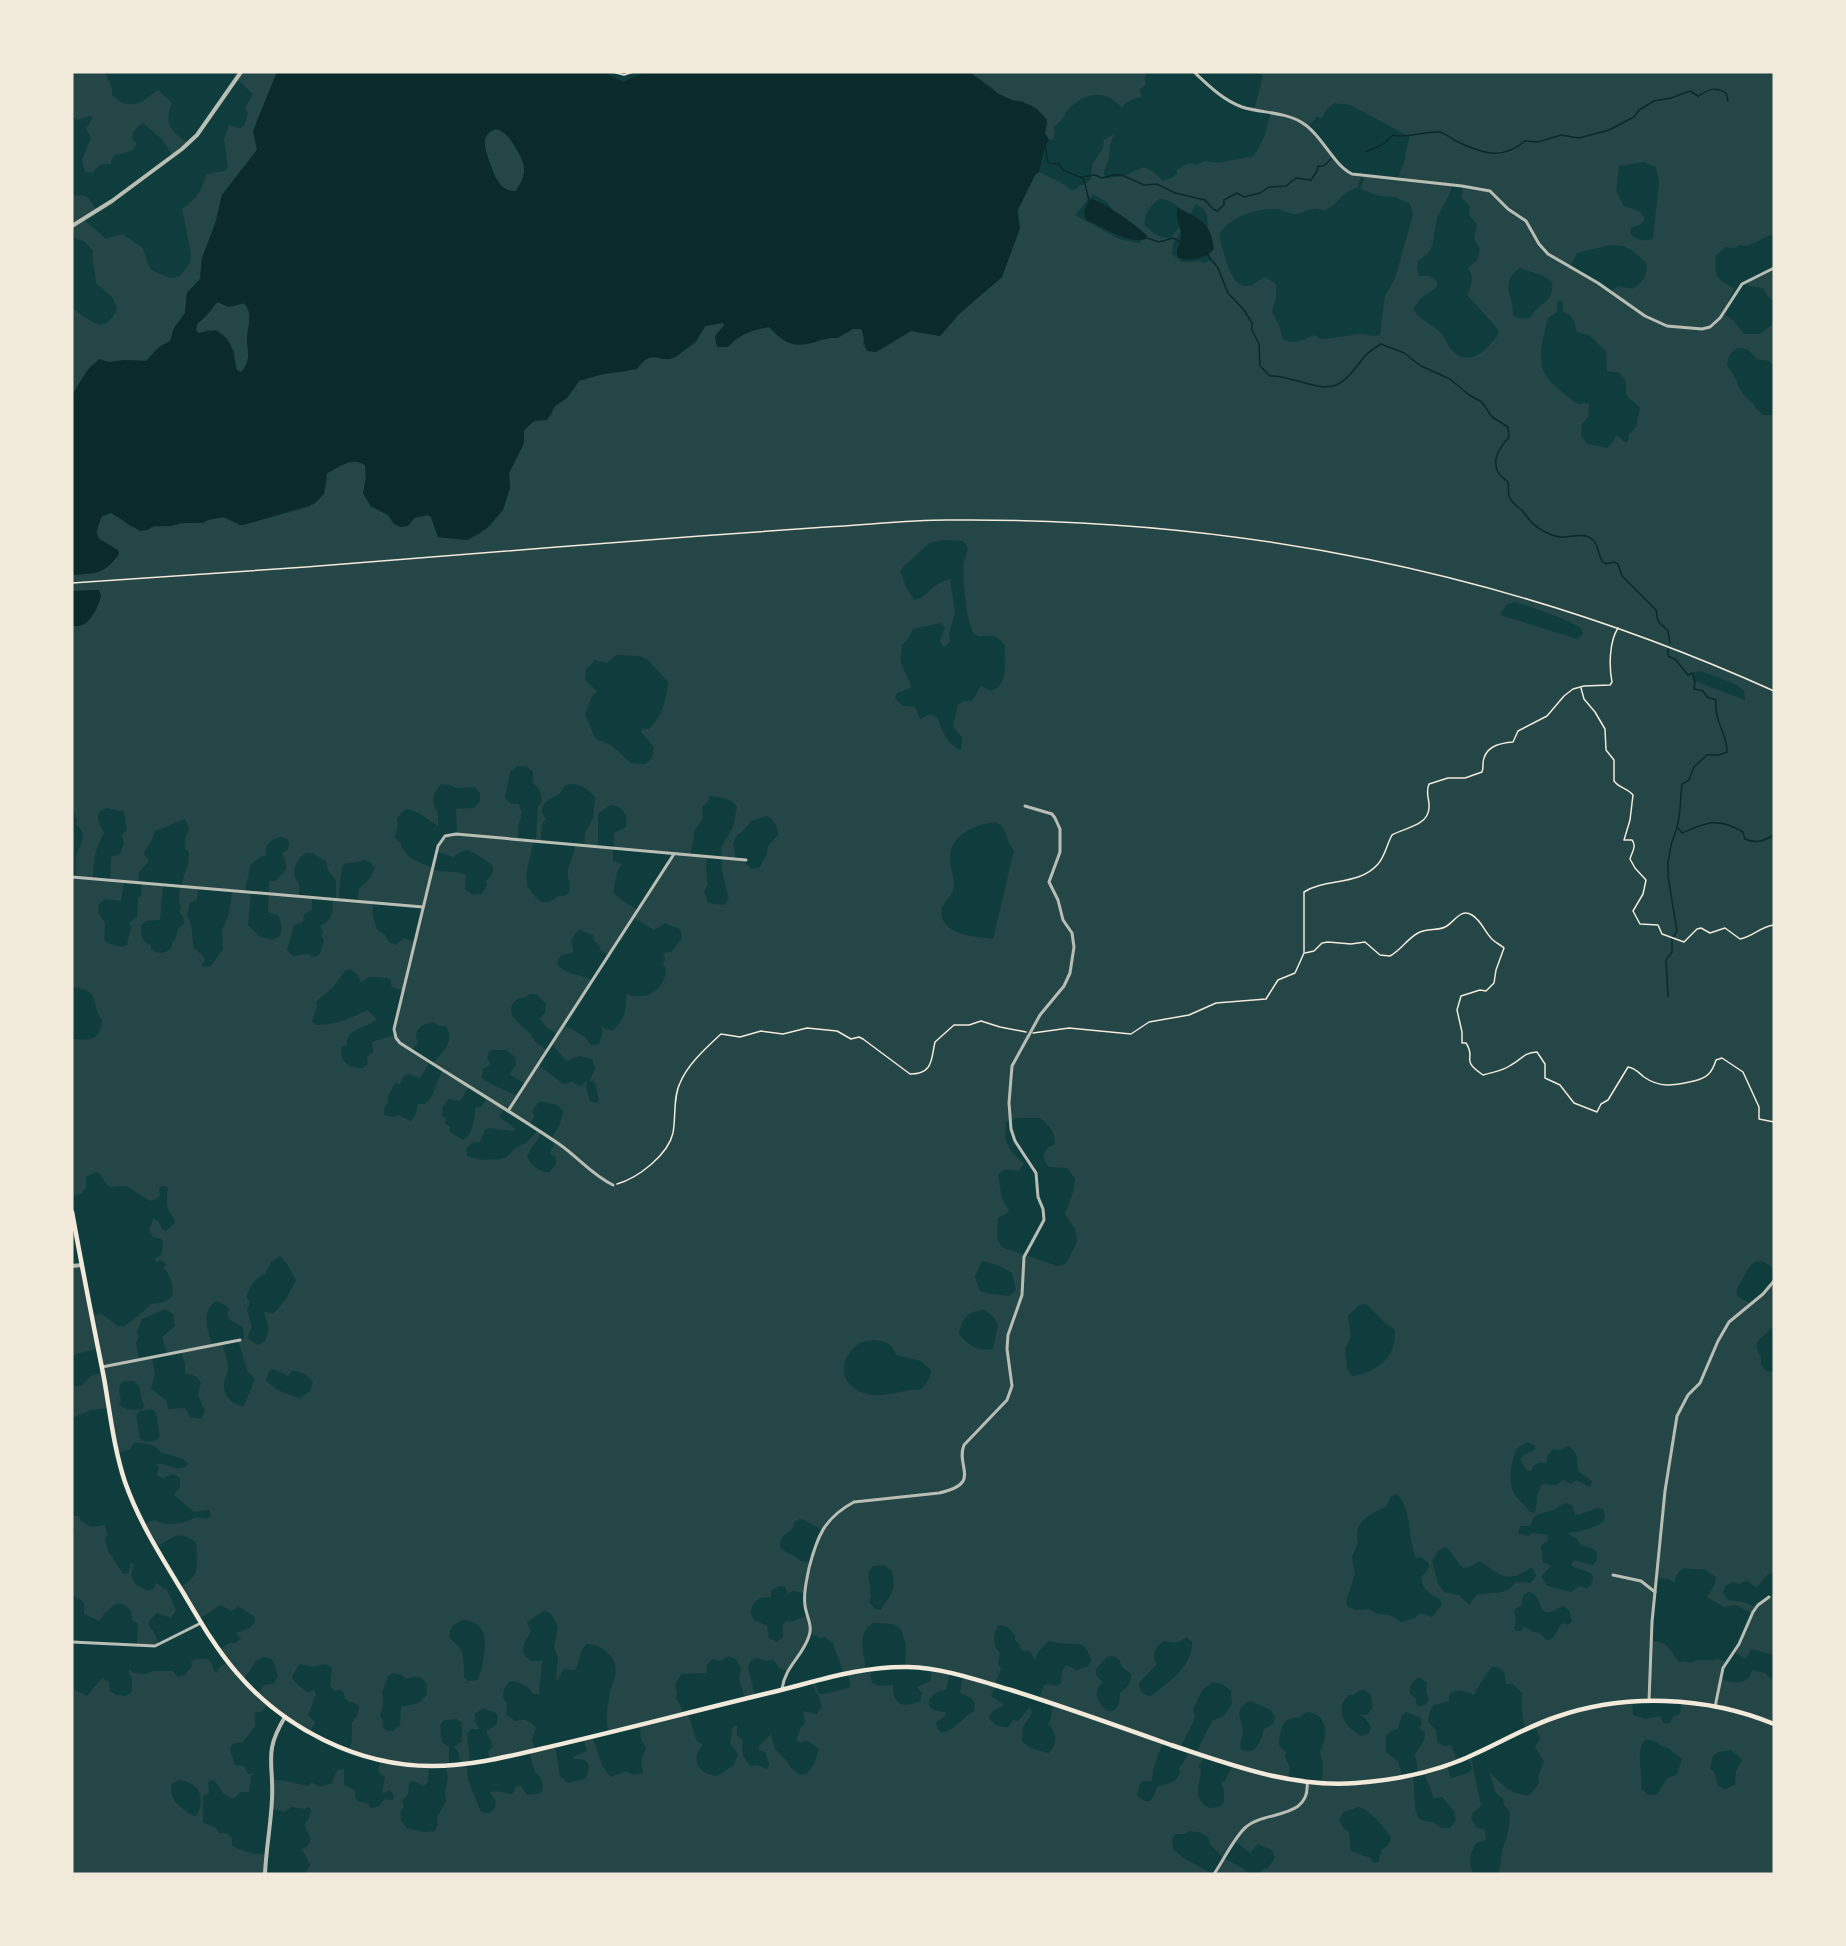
<svg xmlns="http://www.w3.org/2000/svg" width="1846" height="1946" viewBox="0 0 1846 1946" font-family="'Golos Text',sans-serif">
<style>
.green{fill:#244646;fill-rule:evenodd}
.water{fill:#0a2a2b;fill-rule:evenodd}
.lines{fill:none;stroke-linecap:round;stroke-linejoin:round}
.stream{stroke:#0a2a2b;stroke-width:1.5}
.path{stroke:#f1e9da;stroke-width:1.5}
.minor{stroke:#b8beb3;stroke-width:3}
.tertiary{stroke:#b8beb3;stroke-width:4}
.primary{stroke:#f1e9da;stroke-width:4.5}
</style>
<rect width="100%" height="100%" fill="#0f3d3e"/>
<g class="green">
<path d="M 72,72 L 105,72 L 112,89 L 112,95 C 130,112 141,103 158,90 L 172,103 C 163,124 171,131 188,143 L 173,156 L 162,139 L 143,123 C 137,127 132,131 132,139 L 137,144 C 130,156 122,151 112,157 L 111,164 C 103,162 97,166 93,173 L 85,172 L 82,160 L 91,138 L 86,128 L 93,118 L 90,116 L 77,120 L 72,116 Z"/>
<path d="M 241,72 L 277,72 L 253,131 L 257,150 L 222,195 L 216,221 L 202,258 L 200,279 L 187,293 L 185,313 L 174,328 L 170,341 L 159,347 L 146,361 L 125,360 L 91,365 L 72,395 L 72,308 C 91,320 103,338 117,309 L 113,298 L 96,283 C 96,272 91,261 93,251 L 84,241 L 76,239 L 72,233 L 72,195 C 88,196 87,195 96,209 L 83,219 L 106,239 L 122,234 L 143,248 L 148,265 L 151,270 L 167,277 L 173,278 L 180,276 L 190,263 L 191,253 L 182,209 C 195,200 203,190 206,174 L 225,171 L 228,167 L 224,139 L 229,125 L 240,128 L 244,126 L 248,113 L 245,109 L 253,94 L 237,79 Z"/>
<path d="M 972,72 L 1146,72 L 1145,86 L 1139,89 L 1142,97 C 1134,98 1125,101 1122,108 C 1104,86 1081,94 1065,113 C 1063,116 1062,120 1060,122 C 1057,124 1055,125 1053,128 L 1055,133 L 1053,139 L 1049,140 L 1045,133 L 1048,123 L 1023,101 L 1011,100 L 998,94 L 990,86 L 973,75 Z"/>
<path d="M 1259,72 L 1774,72 L 1774,234 C 1761,237 1753,248 1739,245 L 1734,248 L 1725,247 L 1716,256 C 1714,276 1717,280 1734,288 L 1723,314 L 1733,320 L 1744,334 L 1760,334 L 1774,323 L 1774,367 L 1769,361 L 1757,359 L 1747,349 L 1737,348 L 1729,355 L 1727,366 C 1739,380 1737,393 1754,404 L 1755,407 L 1763,415 L 1774,415 L 1774,1270 C 1753,1246 1745,1276 1736,1291 L 1738,1297 L 1751,1304 L 1774,1284 L 1773,1327 L 1758,1341 L 1756,1346 L 1761,1358 L 1761,1365 L 1766,1371 L 1774,1372 L 1774,1573 L 1768,1574 L 1756,1588 L 1748,1581 L 1742,1582 L 1740,1584 L 1734,1582 L 1725,1586 L 1723,1593 L 1728,1600 L 1744,1602 L 1755,1607 L 1771,1596 L 1774,1591 L 1774,1655 L 1751,1649 L 1746,1659 L 1734,1652 L 1751,1613 L 1736,1605 L 1724,1607 L 1707,1597 L 1715,1584 L 1716,1577 L 1704,1569 C 1689,1571 1680,1561 1674,1583 L 1669,1579 L 1657,1578 L 1651,1641 C 1670,1642 1668,1649 1679,1662 L 1685,1661 L 1690,1663 C 1700,1657 1708,1663 1717,1658 L 1725,1662 L 1721,1679 C 1733,1683 1749,1686 1752,1670 L 1765,1673 L 1774,1682 L 1774,1874 L 1498,1874 C 1502,1865 1500,1853 1504,1845 C 1508,1835 1510,1824 1510,1812 L 1504,1805 L 1503,1799 L 1495,1792 L 1490,1772 C 1500,1784 1515,1797 1530,1795 L 1539,1783 L 1538,1777 L 1544,1761 L 1535,1747 L 1540,1738 L 1535,1726 L 1525,1728 C 1522,1717 1521,1704 1522,1693 L 1513,1684 L 1506,1684 L 1504,1672 L 1497,1667 L 1492,1667 C 1489,1670 1475,1691 1474,1695 C 1464,1691 1457,1688 1449,1695 L 1449,1701 L 1434,1705 L 1430,1711 L 1428,1722 L 1436,1730 L 1437,1741 L 1443,1746 L 1451,1745 L 1457,1760 L 1447,1766 L 1451,1778 L 1468,1773 L 1472,1770 L 1468,1757 L 1471,1757 L 1481,1806 L 1473,1813 L 1471,1818 L 1476,1827 L 1485,1830 L 1486,1840 L 1476,1843 C 1470,1853 1466,1866 1475,1874 L 1259,1874 L 1263,1869 L 1267,1869 L 1275,1858 L 1272,1850 L 1258,1844 L 1250,1853 L 1236,1842 L 1225,1859 L 1244,1869 L 1248,1874 L 1214,1874 L 1224,1859 L 1210,1844 L 1208,1837 L 1199,1832 L 1189,1831 L 1185,1834 L 1176,1834 L 1172,1838 L 1173,1849 L 1182,1857 L 1212,1874 L 305,1874 L 310,1865 L 302,1849 L 308,1846 L 311,1839 L 305,1826 L 305,1822 L 308,1820 L 311,1810 L 309,1807 L 305,1809 L 292,1807 L 284,1812 L 271,1808 L 271,1780 C 284,1779 295,1784 308,1786 L 312,1782 C 318,1789 324,1786 332,1783 L 337,1770 L 344,1769 L 344,1785 L 356,1791 L 355,1797 L 358,1801 L 369,1804 L 370,1808 L 378,1807 L 385,1799 L 393,1800 L 394,1796 L 390,1790 L 383,1793 L 382,1791 L 385,1777 L 378,1772 L 380,1760 L 349,1750 L 352,1740 L 352,1722 C 357,1718 360,1712 358,1705 L 345,1699 L 344,1693 L 340,1690 L 334,1691 L 330,1686 L 332,1668 L 325,1664 L 313,1667 L 300,1664 L 293,1674 L 292,1678 L 298,1685 L 307,1692 L 315,1690 L 316,1695 L 308,1715 L 315,1722 L 310,1733 L 268,1705 L 261,1712 L 255,1712 L 255,1726 L 243,1742 L 232,1744 L 230,1750 L 235,1765 L 244,1766 L 248,1774 L 254,1773 L 251,1777 L 249,1792 L 240,1792 L 234,1799 L 224,1794 L 215,1781 L 210,1780 L 208,1783 L 209,1793 L 203,1796 L 203,1823 L 215,1827 L 219,1833 L 226,1833 L 232,1838 L 232,1845 C 243,1853 253,1853 265,1855 L 264,1874 L 72,1874 L 72,1684 L 75,1690 L 87,1696 L 102,1678 L 109,1682 L 110,1691 L 116,1695 L 126,1696 L 132,1691 L 132,1679 L 129,1674 L 129,1669 L 134,1673 L 146,1674 L 152,1671 L 173,1671 L 178,1677 L 185,1675 L 192,1666 L 191,1661 L 197,1659 L 208,1659 L 212,1664 L 214,1671 L 217,1673 L 218,1669 L 226,1663 L 219,1650 L 229,1643 L 236,1643 L 241,1638 L 236,1633 L 250,1628 L 255,1622 L 255,1617 L 238,1606 L 232,1611 L 220,1605 L 199,1619 L 180,1587 C 202,1576 197,1563 196,1542 C 176,1529 174,1538 156,1547 L 143,1525 L 154,1520 C 168,1527 184,1524 196,1517 L 208,1519 L 211,1514 L 209,1510 L 194,1512 L 174,1495 L 180,1487 L 180,1478 L 174,1474 L 163,1478 L 157,1475 L 159,1468 L 156,1464 C 167,1462 174,1472 186,1467 L 188,1464 L 183,1459 L 160,1452 C 157,1444 143,1442 134,1443 L 130,1449 L 118,1453 L 108,1408 L 91,1410 L 72,1418 L 72,1382 L 76,1387 C 82,1386 87,1382 90,1376 L 102,1373 L 97,1349 L 72,1355 L 72,1267 L 81,1265 L 92,1316 L 102,1314 L 118,1326 L 123,1327 C 134,1320 142,1313 151,1304 L 161,1303 L 170,1299 C 176,1290 171,1277 165,1269 L 163,1269 L 166,1264 L 161,1260 L 157,1262 L 154,1259 L 161,1255 L 163,1245 L 162,1239 L 153,1237 L 149,1230 L 153,1219 L 158,1221 L 162,1229 L 166,1231 L 175,1223 C 174,1216 170,1215 168,1209 C 166,1203 167,1194 168,1187 L 163,1186 L 159,1188 L 160,1195 L 158,1198 L 150,1201 L 126,1186 L 111,1187 L 106,1184 L 100,1174 L 96,1172 L 86,1177 L 86,1187 L 82,1193 L 72,1196 L 72,1039 C 90,1041 100,1041 102,1020 C 90,1005 103,993 75,987 L 72,989 L 72,878 L 76,877 C 76,871 75,863 76,857 C 79,845 90,834 76,825 L 77,820 L 72,806 L 72,626 L 84,625 L 88,622 L 99,590 L 72,591 L 72,575 L 95,573 L 103,542 C 94,534 98,526 102,516 L 111,513 L 119,517 L 129,526 L 147,530 C 155,524 161,528 170,526 C 185,524 206,517 221,517 C 229,518 235,524 243,525 L 309,507 L 326,488 L 327,473 C 341,467 350,457 365,465 L 366,478 L 363,493 L 370,506 L 388,515 L 394,524 L 428,515 L 431,516 L 438,537 L 467,540 L 480,534 L 493,523 L 510,488 L 509,473 L 524,443 L 524,430 L 534,421 L 551,416 L 555,406 L 567,398 L 579,381 L 611,372 L 626,372 L 651,356 L 673,358 L 696,343 L 705,326 L 722,323 L 725,325 L 723,328 L 728,347 C 741,333 751,331 769,327 C 784,343 797,348 818,341 C 825,339 830,337 838,338 L 853,329 L 862,329 L 864,335 L 863,345 L 876,352 L 911,331 L 940,336 L 960,313 L 1002,277 L 1020,228 L 1018,209 L 1035,175 L 1039,172 L 1060,182 L 1071,190 L 1077,189 L 1080,185 L 1084,185 L 1091,179 L 1092,165 L 1103,148 L 1104,140 L 1114,134 L 1119,123 L 1110,145 L 1109,159 L 1104,171 L 1104,175 L 1108,178 L 1124,176 L 1144,167 L 1154,172 L 1163,181 L 1171,178 L 1177,174 L 1177,170 L 1189,163 L 1197,165 L 1204,161 L 1218,163 L 1254,156 L 1265,135 L 1270,114 L 1254,110 L 1263,76 ZM 1334,103 L 1350,105 L 1410,137 C 1407,145 1406,151 1405,159 C 1403,167 1399,169 1399,180 L 1364,177 L 1361,189 L 1379,196 L 1395,197 L 1410,204 L 1413,215 L 1395,278 L 1385,296 L 1380,335 L 1375,336 L 1359,334 L 1326,339 L 1320,339 L 1315,335 C 1304,339 1294,346 1283,339 L 1279,325 L 1272,312 L 1276,297 L 1276,284 L 1265,277 C 1259,279 1255,285 1248,286 C 1230,289 1223,248 1219,235 C 1228,217 1257,208 1277,209 C 1283,210 1289,214 1295,214 C 1301,214 1307,209 1313,209 C 1318,208 1322,212 1327,209 C 1340,203 1340,192 1357,188 L 1361,177 C 1358,176 1354,176 1351,175 C 1341,170 1318,137 1308,127 L 1317,117 L 1322,118 L 1326,110 ZM 1644,162 L 1656,167 L 1659,181 L 1653,239 C 1644,242 1637,240 1630,234 L 1631,228 L 1641,224 L 1645,218 L 1639,211 L 1624,206 L 1616,191 L 1619,166 ZM 1452,185 L 1462,188 L 1462,198 L 1470,207 L 1469,215 L 1477,224 L 1474,239 L 1480,249 L 1477,260 L 1468,268 C 1475,277 1471,285 1467,295 L 1497,328 L 1499,334 C 1486,350 1468,371 1449,347 C 1447,343 1445,338 1442,334 C 1433,324 1420,321 1413,309 L 1420,299 L 1437,287 L 1437,281 L 1429,276 L 1419,276 L 1417,269 L 1418,261 C 1422,258 1427,255 1429,252 C 1435,243 1434,229 1437,219 C 1441,206 1450,199 1452,185 ZM 1093,194 L 1107,202 L 1115,213 L 1146,235 L 1139,243 L 1119,239 L 1075,215 ZM 1159,199 C 1169,199 1177,204 1183,212 C 1182,224 1178,231 1169,238 C 1157,237 1152,233 1144,224 C 1145,213 1150,206 1159,199 ZM 1196,204 C 1213,212 1206,225 1207,240 C 1207,246 1210,253 1211,260 L 1204,263 L 1199,261 L 1182,262 L 1172,254 L 1173,245 ZM 1610,245 C 1628,244 1635,252 1647,264 C 1647,276 1643,283 1632,289 L 1618,286 L 1610,292 L 1570,267 L 1577,253 ZM 1520,268 C 1532,273 1542,273 1552,282 C 1554,305 1540,299 1530,318 L 1522,319 L 1513,315 C 1513,295 1499,282 1520,268 ZM 1559,300 L 1563,302 L 1563,312 C 1574,315 1574,322 1577,332 L 1589,335 L 1606,351 L 1607,371 L 1620,373 L 1626,382 C 1624,400 1630,396 1640,408 L 1636,428 L 1629,434 L 1629,438 L 1626,443 L 1616,435 L 1613,442 L 1607,448 L 1588,444 L 1581,436 L 1582,424 L 1588,417 L 1589,403 L 1578,404 L 1573,401 C 1566,394 1558,390 1551,382 C 1534,365 1543,338 1548,318 L 1557,312 L 1557,303 ZM 944,540 L 963,541 L 968,548 C 967,552 965,557 964,562 C 962,573 966,630 976,635 C 987,640 991,628 1005,646 C 1004,662 1010,684 991,691 L 981,686 L 972,701 L 964,701 L 958,704 L 953,727 L 962,737 L 961,750 C 946,744 942,730 937,717 L 930,714 L 920,719 L 915,707 L 903,706 L 895,698 L 897,693 L 911,688 C 909,678 903,671 901,662 C 900,657 902,650 902,645 L 907,640 L 913,629 L 941,623 L 945,628 L 940,641 L 944,648 L 950,641 L 949,633 L 955,613 L 950,579 C 930,584 931,596 914,600 L 906,587 L 900,570 L 929,543 ZM 1514,602 C 1537,609 1560,616 1581,628 L 1583,634 L 1577,639 L 1500,615 L 1506,605 ZM 616,655 L 640,656 L 648,660 L 668,682 C 667,699 662,717 649,729 L 642,728 L 641,732 L 654,747 L 652,758 L 645,764 L 631,763 L 611,745 L 598,740 L 594,736 L 585,714 L 592,696 L 597,691 L 585,680 L 586,670 L 595,660 L 607,663 ZM 1701,671 L 1737,685 L 1744,691 L 1745,700 L 1692,680 L 1693,672 ZM 517,766 L 527,767 L 533,772 L 533,783 L 540,790 L 542,801 L 538,807 L 536,840 L 541,841 L 542,824 L 546,819 C 534,804 550,800 559,794 C 561,792 562,788 565,786 C 576,780 588,789 595,797 L 593,818 L 585,834 L 584,845 L 575,846 C 574,855 570,861 568,870 C 566,881 578,896 558,896 C 543,910 536,898 527,886 C 528,880 525,877 527,871 C 529,860 532,852 533,841 L 518,839 L 518,828 L 522,813 L 519,804 L 511,804 L 505,798 L 510,772 ZM 441,784 L 450,785 L 456,788 L 474,787 L 480,793 L 480,801 L 474,808 L 456,809 L 457,834 L 443,837 L 437,852 L 454,857 C 465,848 469,849 480,857 C 490,864 501,866 486,881 L 487,885 L 482,894 L 473,895 L 465,889 L 466,875 C 456,870 444,873 433,870 L 432,867 C 421,864 402,856 401,843 L 395,838 L 398,825 L 397,819 L 402,812 L 407,809 L 419,813 L 441,828 L 438,826 L 438,812 C 430,803 433,793 441,784 ZM 710,796 C 720,797 732,798 737,807 L 733,827 L 721,847 L 722,871 L 729,899 L 724,905 L 708,903 L 704,890 L 708,885 L 706,868 L 707,858 L 690,855 L 694,836 L 694,832 L 703,818 L 702,807 L 708,802 ZM 610,805 C 624,806 628,815 626,827 L 614,833 L 614,848 L 672,855 L 638,911 C 630,904 619,900 613,892 L 617,872 L 622,864 L 613,861 L 613,849 L 598,847 L 598,814 ZM 107,808 L 124,812 L 127,829 L 122,835 L 124,843 L 120,854 L 111,857 L 110,881 L 93,880 C 93,861 95,849 104,833 C 99,823 92,812 107,808 ZM 767,816 C 773,819 779,828 778,835 L 768,846 L 767,854 L 759,868 L 751,869 L 743,861 L 736,860 L 733,844 L 737,835 L 742,832 L 751,821 ZM 185,819 L 189,829 L 185,839 L 185,848 L 189,852 C 190,865 183,873 182,886 L 180,887 L 179,902 L 181,907 L 179,912 L 183,916 L 184,924 L 178,929 L 175,940 L 172,942 L 172,946 C 167,954 158,955 151,949 L 151,945 C 141,941 141,936 141,926 L 146,921 L 160,920 L 163,886 L 142,884 L 141,895 L 138,898 L 137,917 L 129,923 L 131,927 L 127,945 L 123,947 L 107,943 L 104,939 L 105,923 L 99,914 L 98,905 L 105,899 L 121,901 L 124,883 L 138,884 L 139,872 L 149,861 L 144,855 L 145,850 L 151,842 L 155,831 ZM 995,822 C 1009,827 1004,841 1014,850 L 993,939 C 977,936 952,937 943,920 C 936,904 953,899 954,887 C 955,878 950,868 950,859 C 949,835 976,824 995,822 ZM 281,837 L 287,839 L 289,843 L 288,850 L 282,853 C 286,863 289,868 281,875 C 277,880 276,881 269,881 L 268,912 L 279,916 L 282,929 L 280,936 L 272,940 L 259,936 L 248,925 L 251,893 L 245,890 L 251,864 L 262,856 L 266,856 C 265,844 270,840 281,837 ZM 306,853 L 313,853 L 326,862 L 328,870 L 336,880 L 336,899 L 333,900 C 332,911 333,921 320,926 L 323,931 L 321,935 L 324,940 L 320,954 L 314,957 L 307,954 L 293,956 L 287,950 L 294,925 L 303,922 L 304,914 L 312,910 L 312,898 L 299,896 L 299,884 C 290,875 295,859 306,853 ZM 363,860 L 370,862 L 375,868 L 370,878 L 359,889 L 357,901 L 339,898 C 340,887 340,875 343,865 C 349,861 356,864 363,860 ZM 198,889 L 232,892 L 229,914 L 222,930 L 223,949 L 210,967 L 201,966 L 205,960 L 203,956 L 194,948 C 191,933 194,929 187,915 L 190,903 L 197,899 ZM 373,902 L 423,908 L 414,942 L 404,938 L 396,945 L 389,942 L 385,935 L 377,929 L 372,913 ZM 634,918 L 654,930 L 665,923 L 680,929 L 682,938 L 671,952 L 663,953 L 665,957 L 663,965 L 666,969 C 665,990 645,1002 626,994 C 627,1009 624,1022 612,1031 L 601,1027 L 603,1032 L 599,1044 L 591,1045 L 585,1037 L 564,1025 L 592,980 C 580,974 565,975 557,964 L 560,956 L 574,952 L 571,941 L 576,932 L 580,930 L 593,935 L 594,941 L 600,946 L 600,950 L 610,955 ZM 351,969 L 358,975 L 361,983 L 368,977 C 376,977 383,977 390,979 L 392,987 L 403,991 L 394,1035 L 372,1042 L 373,1052 L 367,1057 L 368,1064 L 363,1068 C 350,1069 338,1062 342,1047 L 347,1045 C 345,1027 368,1029 377,1019 L 367,1010 C 350,1019 335,1025 316,1025 L 312,1021 L 317,1007 L 316,1002 L 333,987 L 345,971 ZM 530,994 L 536,994 L 546,1004 L 545,1013 L 540,1018 L 547,1028 L 557,1034 L 552,1044 L 566,1061 L 579,1056 L 592,1059 L 595,1069 L 589,1081 L 593,1081 L 596,1086 L 599,1101 L 596,1103 L 590,1101 L 586,1088 L 587,1082 L 580,1086 L 572,1082 L 563,1084 L 539,1065 L 547,1050 C 543,1047 538,1045 535,1041 C 532,1038 531,1033 527,1030 C 519,1024 505,1013 514,1002 C 518,997 525,999 530,994 ZM 434,1022 L 437,1025 L 446,1027 C 456,1041 442,1053 432,1064 L 442,1071 L 431,1098 L 425,1104 L 418,1104 L 416,1114 L 411,1121 L 398,1115 L 394,1117 L 384,1115 L 384,1108 L 388,1103 L 388,1096 L 395,1083 L 400,1084 L 403,1077 L 408,1074 L 420,1078 L 430,1062 L 412,1051 L 418,1042 C 411,1030 424,1023 434,1022 ZM 493,1050 L 506,1050 L 516,1058 L 516,1065 L 509,1074 L 525,1084 L 518,1096 C 504,1089 494,1087 482,1078 L 483,1069 L 491,1064 L 487,1058 L 489,1052 ZM 468,1088 L 486,1099 L 481,1107 L 475,1108 C 475,1117 473,1135 463,1140 L 450,1132 L 450,1127 L 445,1123 L 446,1118 L 442,1115 L 443,1106 L 449,1099 L 460,1101 ZM 540,1101 L 557,1105 L 563,1111 L 560,1124 L 551,1139 L 555,1142 L 550,1153 L 556,1158 L 556,1164 L 549,1172 C 540,1173 531,1165 527,1157 C 530,1148 537,1142 541,1133 L 537,1131 L 527,1142 L 515,1148 L 508,1156 L 501,1159 L 482,1160 L 467,1156 L 466,1148 L 473,1143 L 480,1142 L 485,1130 L 489,1128 L 513,1131 L 516,1129 L 499,1117 L 504,1109 L 530,1125 L 534,1116 L 533,1109 ZM 1018,1118 L 1040,1118 C 1049,1125 1055,1131 1055,1144 C 1043,1149 1040,1157 1049,1167 L 1067,1168 L 1075,1179 L 1073,1193 L 1065,1214 L 1075,1229 L 1077,1242 L 1066,1264 L 1057,1266 L 1001,1247 L 997,1238 L 998,1218 L 1007,1213 L 1009,1209 C 999,1199 1001,1188 998,1175 L 1005,1169 L 1019,1171 L 1024,1164 C 1009,1150 1003,1144 1006,1122 ZM 280,1256 L 287,1264 L 296,1280 L 286,1299 L 274,1313 L 264,1312 L 269,1329 L 265,1341 L 258,1345 L 247,1338 L 252,1327 L 247,1310 L 250,1302 L 247,1298 C 247,1289 256,1277 265,1274 L 271,1262 ZM 982,1261 L 1000,1266 L 1012,1273 L 1016,1290 L 1010,1296 C 1001,1295 988,1294 980,1291 L 975,1277 ZM 216,1301 L 227,1306 L 229,1309 L 227,1315 L 230,1320 L 243,1327 L 244,1339 L 238,1341 L 248,1372 L 255,1379 L 244,1406 C 229,1404 221,1393 225,1378 C 226,1375 228,1372 228,1369 C 229,1361 224,1351 222,1344 L 212,1345 C 208,1329 200,1313 216,1301 ZM 1366,1304 L 1386,1324 L 1394,1329 C 1399,1355 1376,1374 1352,1376 L 1347,1368 L 1345,1349 L 1351,1336 L 1348,1316 L 1359,1305 ZM 165,1309 L 173,1314 L 175,1326 L 162,1337 L 167,1353 L 181,1352 L 185,1363 L 185,1374 C 193,1374 197,1376 201,1383 L 198,1395 L 205,1411 L 201,1419 L 190,1417 L 185,1408 L 168,1409 L 166,1400 L 151,1389 L 155,1374 L 152,1358 L 139,1359 L 136,1343 L 139,1337 L 137,1332 L 142,1319 ZM 984,1310 L 993,1316 L 998,1325 L 993,1349 C 979,1352 967,1345 959,1334 C 962,1318 968,1311 984,1310 ZM 874,1340 C 885,1341 893,1344 896,1355 L 921,1361 L 931,1370 C 930,1379 927,1384 920,1390 C 905,1388 883,1400 864,1393 C 842,1386 837,1364 853,1349 C 856,1347 857,1344 860,1343 C 864,1341 870,1341 874,1340 ZM 273,1369 L 288,1376 L 292,1371 C 301,1371 308,1375 313,1382 L 310,1391 L 300,1398 C 288,1395 274,1390 266,1380 L 269,1372 ZM 125,1381 L 134,1381 C 143,1387 139,1398 145,1406 L 141,1410 L 126,1409 L 119,1404 L 121,1402 L 119,1390 L 121,1383 ZM 152,1409 L 156,1413 L 160,1436 L 157,1440 L 145,1442 L 140,1438 L 136,1415 L 140,1411 ZM 1528,1442 L 1535,1446 L 1535,1450 L 1523,1455 L 1520,1459 L 1526,1470 L 1531,1471 C 1534,1463 1538,1462 1546,1463 L 1548,1455 L 1553,1449 L 1561,1450 L 1568,1446 C 1580,1452 1576,1462 1579,1472 L 1592,1481 L 1590,1487 L 1576,1480 L 1571,1484 L 1563,1480 L 1557,1485 L 1542,1484 L 1537,1495 L 1536,1510 L 1534,1513 L 1530,1512 C 1525,1505 1518,1500 1514,1493 C 1507,1481 1512,1460 1517,1448 ZM 1397,1494 C 1413,1511 1407,1537 1416,1558 L 1421,1557 L 1429,1564 L 1428,1570 L 1421,1577 C 1423,1590 1429,1594 1440,1600 L 1442,1605 L 1432,1617 L 1420,1613 L 1415,1618 L 1401,1622 L 1390,1615 L 1378,1614 L 1369,1609 L 1356,1610 L 1348,1607 L 1346,1601 L 1355,1574 L 1352,1557 L 1358,1542 C 1352,1523 1371,1513 1386,1507 L 1391,1496 ZM 1566,1503 L 1572,1505 L 1575,1514 L 1578,1515 L 1598,1508 L 1603,1509 L 1605,1514 L 1603,1522 C 1592,1529 1579,1532 1567,1533 L 1578,1540 L 1580,1545 L 1592,1548 L 1597,1553 L 1597,1560 L 1593,1565 L 1574,1560 L 1571,1566 L 1591,1573 L 1593,1577 L 1591,1585 L 1587,1588 L 1579,1586 L 1571,1592 L 1548,1586 L 1541,1577 L 1551,1566 L 1543,1562 L 1541,1546 L 1548,1540 L 1548,1535 L 1533,1533 L 1528,1536 L 1518,1533 L 1520,1526 L 1531,1526 C 1533,1512 1542,1514 1553,1510 C 1558,1509 1560,1504 1566,1503 ZM 799,1519 L 804,1520 L 822,1530 L 816,1541 L 810,1562 L 800,1561 C 794,1554 786,1554 780,1547 C 780,1537 784,1534 792,1530 L 795,1522 ZM 1446,1547 C 1453,1552 1456,1562 1463,1568 L 1469,1567 L 1480,1561 C 1499,1575 1508,1584 1530,1568 L 1533,1569 L 1536,1576 L 1530,1583 L 1515,1582 C 1507,1597 1491,1591 1477,1595 L 1469,1605 L 1459,1595 L 1444,1592 L 1438,1583 L 1432,1561 L 1438,1551 ZM 884,1565 L 892,1571 L 894,1586 C 893,1591 885,1606 880,1610 L 875,1609 L 869,1602 L 871,1596 L 868,1573 L 873,1566 ZM 779,1586 L 785,1587 L 788,1594 L 793,1591 L 804,1593 L 806,1616 L 790,1622 L 787,1621 L 782,1625 L 783,1637 L 777,1642 L 769,1638 L 767,1626 L 754,1620 L 750,1612 C 754,1600 758,1597 771,1597 L 771,1591 ZM 1528,1592 C 1544,1594 1536,1613 1549,1612 C 1554,1612 1559,1607 1564,1606 L 1570,1612 L 1572,1622 L 1568,1625 L 1563,1623 C 1555,1629 1558,1639 1546,1640 L 1540,1633 L 1534,1632 L 1523,1626 L 1521,1631 L 1516,1631 L 1514,1628 L 1516,1622 L 1514,1610 L 1522,1605 L 1523,1596 ZM 546,1611 L 551,1614 L 558,1626 L 554,1647 L 558,1658 L 556,1680 L 558,1680 L 559,1676 L 564,1669 L 575,1670 C 580,1661 580,1652 586,1644 C 600,1644 614,1654 616,1669 C 616,1676 613,1682 611,1688 C 608,1702 605,1716 608,1731 L 640,1725 L 641,1739 L 646,1748 L 641,1761 L 643,1773 L 633,1775 L 627,1771 L 611,1777 C 599,1766 599,1751 592,1737 L 583,1739 L 587,1751 L 573,1757 L 574,1759 C 590,1757 592,1767 585,1779 L 568,1783 L 560,1776 L 555,1746 L 535,1750 L 532,1739 L 536,1728 C 529,1719 525,1719 515,1721 L 506,1714 L 507,1703 L 503,1698 L 504,1689 L 509,1682 L 516,1681 L 528,1687 L 533,1694 L 539,1694 L 542,1661 L 531,1661 C 518,1653 524,1642 531,1632 L 527,1622 L 542,1612 ZM 462,1620 C 470,1620 480,1624 483,1632 C 487,1640 483,1674 477,1680 L 468,1681 L 464,1677 C 464,1669 464,1659 462,1652 C 457,1639 444,1643 452,1626 ZM 873,1623 L 893,1624 L 901,1629 L 906,1645 L 905,1666 L 932,1670 L 930,1681 L 917,1687 L 922,1693 L 920,1701 C 903,1709 893,1705 893,1685 L 880,1686 L 872,1683 L 870,1670 L 866,1670 C 864,1654 856,1634 873,1623 ZM 999,1625 L 1008,1627 L 1015,1635 L 1015,1640 L 1020,1645 L 1021,1650 L 1030,1652 L 1035,1660 L 1038,1652 L 1049,1641 C 1052,1641 1055,1642 1059,1643 C 1077,1646 1084,1637 1091,1660 L 1088,1666 L 1077,1670 L 1066,1665 L 1062,1672 L 1061,1683 L 1057,1686 L 1049,1684 L 1044,1685 L 1039,1699 L 1053,1704 L 1051,1718 L 1048,1724 C 1057,1733 1058,1743 1049,1753 C 1038,1750 1030,1750 1022,1741 L 1023,1727 L 1032,1713 L 1030,1707 L 1018,1721 L 1013,1720 L 1008,1727 C 1000,1728 993,1725 989,1718 C 992,1708 997,1710 1004,1705 L 991,1696 L 1001,1669 L 998,1663 L 1000,1653 C 992,1645 992,1634 999,1625 ZM 811,1634 L 820,1638 L 825,1637 L 833,1643 C 836,1655 841,1662 843,1674 L 849,1675 L 850,1684 L 849,1688 L 823,1694 L 819,1694 L 815,1682 L 812,1683 L 820,1699 L 821,1707 L 817,1714 L 803,1711 L 805,1723 L 801,1727 L 796,1740 L 801,1743 L 804,1741 L 808,1741 L 819,1749 L 814,1764 L 807,1774 L 800,1775 L 791,1768 L 786,1760 L 775,1749 L 771,1734 L 758,1747 L 759,1750 L 765,1752 L 769,1764 L 767,1769 L 758,1765 L 751,1766 C 743,1759 741,1752 743,1741 L 737,1735 L 737,1726 L 733,1726 L 730,1743 L 738,1754 L 734,1765 L 717,1776 C 699,1775 689,1759 703,1745 L 696,1740 L 688,1713 L 683,1714 L 679,1702 L 676,1699 L 677,1693 L 675,1686 L 681,1674 L 707,1673 L 706,1666 L 712,1659 L 720,1661 L 728,1656 L 736,1659 L 741,1669 L 739,1679 L 745,1698 L 755,1696 L 748,1667 L 751,1660 L 758,1658 L 766,1661 L 773,1660 L 779,1667 L 787,1671 ZM 1186,1637 L 1192,1642 C 1193,1666 1169,1682 1151,1696 C 1143,1695 1139,1692 1139,1683 L 1157,1664 C 1150,1656 1156,1646 1164,1641 C 1172,1643 1179,1644 1186,1637 ZM 1114,1656 L 1120,1661 L 1121,1666 L 1131,1674 C 1132,1682 1127,1688 1120,1693 C 1120,1702 1119,1712 1107,1711 C 1097,1702 1092,1693 1103,1682 L 1096,1675 L 1096,1669 L 1107,1657 ZM 263,1657 L 272,1659 L 278,1675 L 275,1683 L 264,1685 L 256,1694 L 243,1681 L 256,1661 ZM 393,1673 L 402,1675 L 406,1679 C 429,1669 432,1695 420,1702 C 415,1705 407,1705 401,1707 L 400,1725 L 393,1731 L 387,1731 L 383,1728 L 383,1721 L 380,1716 C 384,1703 384,1706 382,1693 L 388,1676 ZM 950,1673 L 963,1676 L 960,1693 L 970,1697 L 975,1703 L 974,1711 C 962,1718 956,1729 942,1733 L 937,1728 L 936,1722 L 944,1717 L 946,1713 C 941,1710 936,1712 932,1709 C 922,1700 938,1689 946,1690 ZM 1417,1678 L 1421,1678 L 1427,1683 L 1426,1691 L 1429,1700 L 1425,1705 L 1419,1706 L 1416,1704 L 1416,1698 L 1410,1694 C 1409,1687 1412,1682 1417,1678 ZM 1213,1682 L 1223,1684 L 1231,1691 L 1232,1704 L 1224,1716 L 1212,1721 L 1196,1753 L 1188,1752 L 1183,1764 L 1179,1767 C 1183,1781 1168,1784 1157,1787 L 1154,1796 L 1150,1801 L 1144,1801 L 1137,1795 L 1140,1784 L 1143,1781 L 1152,1781 L 1153,1770 L 1158,1756 L 1157,1756 L 1164,1743 L 1180,1748 L 1195,1718 L 1193,1710 L 1202,1690 ZM 1364,1690 L 1371,1695 L 1373,1707 L 1367,1715 L 1360,1715 L 1365,1718 L 1371,1727 L 1369,1733 L 1361,1736 C 1345,1728 1333,1709 1349,1695 L 1354,1695 L 1358,1691 ZM 1250,1701 L 1271,1710 L 1275,1718 L 1273,1724 L 1264,1729 C 1263,1734 1258,1749 1252,1751 C 1250,1752 1244,1750 1242,1750 L 1240,1747 C 1240,1742 1242,1737 1243,1732 C 1243,1718 1231,1710 1250,1701 ZM 1632,1703 L 1681,1704 L 1680,1714 L 1673,1717 L 1670,1723 L 1663,1723 L 1660,1716 L 1646,1719 L 1633,1715 ZM 483,1708 L 496,1713 L 498,1718 L 496,1725 L 486,1731 L 493,1746 L 488,1752 L 489,1759 L 529,1752 L 535,1772 C 542,1777 544,1784 542,1792 L 538,1794 L 527,1795 L 521,1786 L 515,1787 L 514,1792 L 511,1794 L 496,1791 L 490,1792 L 496,1801 L 495,1808 L 489,1813 L 481,1812 L 468,1780 L 467,1765 L 470,1764 L 467,1734 L 471,1729 L 479,1729 L 475,1721 L 475,1714 ZM 1307,1712 C 1329,1714 1328,1737 1320,1752 L 1323,1766 L 1322,1782 L 1288,1778 L 1290,1767 L 1285,1757 L 1286,1752 L 1279,1746 C 1280,1732 1281,1716 1299,1718 ZM 1407,1712 L 1421,1718 L 1422,1723 L 1420,1728 L 1425,1733 L 1424,1741 L 1415,1754 L 1418,1772 L 1424,1773 C 1427,1782 1432,1789 1433,1798 L 1442,1797 L 1454,1811 L 1456,1820 L 1450,1828 L 1441,1828 C 1441,1828 1434,1822 1433,1822 C 1428,1821 1424,1823 1419,1818 C 1413,1813 1415,1786 1413,1776 L 1402,1776 L 1398,1761 L 1386,1752 L 1386,1735 L 1393,1730 L 1398,1729 L 1402,1715 ZM 457,1719 L 462,1723 L 462,1741 L 454,1747 L 459,1753 L 460,1764 L 449,1765 L 449,1747 L 442,1742 L 440,1725 L 444,1720 ZM 1645,1740 C 1652,1739 1656,1741 1661,1746 L 1668,1748 L 1682,1759 L 1677,1775 L 1667,1778 L 1657,1795 L 1648,1795 L 1641,1789 C 1644,1774 1634,1753 1645,1740 ZM 1731,1750 L 1742,1760 L 1736,1771 L 1735,1785 L 1725,1789 L 1718,1786 L 1714,1772 L 1710,1768 L 1713,1756 L 1718,1752 ZM 1205,1757 L 1232,1766 L 1225,1781 L 1222,1782 L 1221,1784 L 1224,1789 L 1224,1802 L 1219,1807 L 1209,1808 C 1190,1796 1201,1785 1201,1768 L 1198,1767 ZM 446,1766 L 448,1778 L 445,1791 L 446,1801 L 437,1817 L 438,1825 L 435,1831 L 425,1832 L 407,1828 L 401,1820 L 400,1812 L 404,1807 L 402,1801 L 408,1794 L 409,1783 L 413,1781 L 424,1786 L 428,1782 L 429,1767 ZM 178,1780 C 199,1782 206,1796 197,1815 L 194,1816 C 182,1809 167,1799 172,1784 ZM 1359,1807 C 1368,1809 1387,1829 1391,1838 L 1389,1844 L 1382,1850 L 1378,1862 L 1374,1863 L 1370,1858 L 1351,1851 L 1349,1832 L 1344,1829 L 1339,1820 L 1343,1812 Z"/>
<path d="M 496,129 C 505,132 509,137 514,145 C 525,163 529,171 516,191 C 499,192 494,173 489,161 C 485,148 479,135 496,129 Z"/>
<path d="M 1774,268 L 1774,301 L 1769,298 L 1763,288 L 1749,286 L 1746,281 L 1764,271 Z"/>
<path d="M 218,302 L 229,307 L 245,303 C 254,315 247,327 247,340 C 248,353 251,361 241,372 L 237,371 L 234,350 L 209,330 L 199,333 L 196,330 L 197,324 Z"/>
<path d="M 72,1516 L 79,1516 L 81,1521 L 91,1527 L 104,1525 C 107,1531 109,1534 105,1540 L 108,1551 L 123,1574 L 129,1573 L 130,1564 L 134,1563 L 131,1576 L 136,1585 L 148,1591 L 153,1589 L 156,1583 L 167,1590 L 176,1610 L 171,1618 L 157,1613 L 149,1621 L 149,1626 L 154,1632 L 159,1644 L 156,1646 L 137,1645 L 138,1624 L 132,1620 C 134,1609 122,1599 113,1606 C 107,1610 103,1615 99,1621 L 84,1614 L 84,1602 L 72,1595 L 72,1532 L 74,1530 Z"/>
</g>
<g class="water">
<path d="M 277,72 L 604,72 L 623,82 L 645,72 L 972,72 L 973,75 C 983,81 991,90 1001,95 C 1021,106 1031,98 1047,120 L 1045,133 L 1049,140 L 1045,146 L 1039,172 L 1035,175 L 1017,212 L 1020,228 L 1002,277 L 960,313 L 940,336 L 911,331 L 876,352 L 867,351 C 863,344 865,337 861,329 L 853,329 L 837,338 C 830,337 825,339 818,341 C 794,349 785,344 769,327 C 751,331 741,333 728,347 L 717,347 L 715,336 L 725,324 L 722,323 L 705,326 C 697,341 696,341 683,351 C 680,353 678,356 675,357 C 659,365 653,346 637,369 L 599,375 L 579,381 L 567,398 L 555,406 L 547,420 L 534,421 L 524,430 L 524,443 L 509,473 L 510,488 L 503,510 L 487,528 L 467,540 L 438,537 L 431,517 L 428,515 L 415,517 L 408,526 L 401,527 L 394,524 L 388,515 L 371,506 L 363,493 L 366,478 L 365,465 C 350,456 341,467 327,473 L 324,494 L 314,504 L 243,525 L 240,525 L 224,517 L 208,520 L 203,523 L 180,523 L 170,526 L 153,526 L 147,530 L 140,531 L 111,513 L 102,516 L 96,531 L 98,538 L 118,550 L 119,554 C 104,575 96,573 72,575 L 72,395 L 87,371 L 99,359 L 109,362 L 125,360 L 146,361 L 159,347 L 170,341 L 174,328 L 185,313 L 187,293 L 200,279 L 202,258 L 216,221 L 222,195 L 257,150 L 253,131 ZM 496,129 C 505,132 509,137 514,145 C 525,163 529,171 516,191 C 498,192 494,173 489,161 C 485,148 479,135 496,129 ZM 217,302 L 229,307 L 244,303 C 254,315 247,327 247,340 C 248,353 251,361 241,372 L 237,370 C 231,351 236,343 216,330 L 199,333 L 196,331 L 197,324 L 207,315 Z"/>
<path d="M 1092,199 C 1102,201 1141,228 1147,236 L 1146,239 C 1126,244 1104,227 1086,220 C 1082,213 1086,203 1092,199 Z"/>
<path d="M 1178,208 C 1201,219 1211,223 1214,249 C 1206,258 1190,263 1178,257 C 1175,249 1180,246 1181,238 C 1182,228 1174,218 1178,208 Z"/>
<path d="M 99,590 L 101,596 C 97,610 89,628 72,626 L 72,591 Z"/>
</g>
<g class="lines">
<g class="stream">
<path d="M 1045,145 L 1048,163 L 1059,164 L 1063,170 L 1084,179 L 1089,201"/>
<path d="M 1365,152 L 1382,145 L 1393,135 C 1407,139 1423,131 1439,132 C 1445,133 1450,138 1456,141 C 1481,153 1502,161 1525,141 L 1538,142 L 1561,135 L 1579,138 L 1609,130 L 1634,117 L 1639,110 L 1654,101 L 1671,98 L 1690,91 L 1698,96 C 1708,90 1715,86 1726,93 L 1728,101"/>
<path d="M 1081,177 L 1095,175 L 1102,178 L 1113,175 L 1122,175 L 1144,185 L 1157,184 L 1175,193 L 1205,200 L 1213,209 L 1217,211 L 1224,205 L 1224,200 L 1237,193 L 1244,197 L 1260,193 L 1269,187 L 1286,186 L 1296,178 L 1311,180 L 1317,171 L 1318,166 L 1324,166 L 1331,159"/>
<path d="M 1147,238 L 1159,242 L 1173,238 L 1180,242"/>
<path d="M 1207,254 L 1218,268 L 1228,293 L 1244,310 L 1252,323 L 1252,330 L 1259,344 L 1260,366 L 1270,376 C 1290,374 1321,395 1340,383 C 1351,376 1357,365 1366,355 C 1370,351 1376,347 1381,344 L 1404,353 L 1421,366 L 1450,379 L 1469,395 L 1482,402 L 1492,417 L 1508,427 L 1509,437 C 1501,446 1491,459 1498,472 C 1500,476 1505,479 1508,482 C 1509,486 1508,493 1509,496 C 1512,505 1521,508 1525,514 C 1533,526 1544,534 1560,537 C 1570,538 1583,532 1592,539 C 1598,543 1598,554 1602,561 L 1606,564 L 1614,562 L 1618,564 L 1622,576 L 1656,610 L 1658,621 L 1668,631 L 1670,643"/>
<path d="M 1668,649 L 1668,656 L 1675,659 L 1688,675 L 1692,673 L 1695,681 L 1694,689 L 1703,691 L 1707,697 L 1716,700 C 1714,723 1727,732 1727,752 L 1719,755 L 1707,755 L 1694,767 L 1689,780 L 1682,784 C 1680,799 1681,813 1677,827 L 1682,833 C 1707,822 1718,817 1743,832 L 1745,839 C 1756,844 1764,841 1774,835"/>
<path d="M 1668,996 L 1666,960 L 1672,952 L 1672,939 L 1677,931 L 1668,876 L 1668,863 L 1671,845 L 1677,828"/>
</g>
<g class="path">
<path d="M 613,72 L 624,75 L 633,72"/>
<path d="M 72,583 C 150,577 228,572 306,567 C 390,561 473,553 557,547 C 647,540 736,533 826,527 C 866,525 907,520 947,520 C 1237,517 1510,572 1774,691"/>
<path d="M 1581,688 L 1584,699 L 1595,712 L 1605,729 L 1606,750 L 1614,760 L 1614,781 C 1619,788 1627,788 1633,795 L 1630,820 L 1624,840 L 1632,840 C 1637,846 1632,852 1630,859 L 1635,868 L 1646,880 L 1643,894 L 1633,911 L 1640,924 L 1658,925 L 1662,934 L 1684,942 L 1697,929 L 1701,928 L 1710,933 L 1725,928 L 1740,939 C 1755,936 1759,927 1774,925"/>
<path d="M 1305,953 L 1314,951 L 1322,943 L 1328,942 L 1351,944 L 1365,942 L 1380,955 L 1390,956 C 1401,950 1407,939 1418,933 C 1427,928 1437,931 1445,927 C 1455,922 1460,908 1472,915 C 1482,921 1485,933 1493,940 C 1496,943 1501,945 1504,948 L 1496,970 L 1494,983 L 1486,991 L 1480,990 L 1461,996 L 1457,1010 L 1462,1032 L 1462,1043 L 1466,1043 C 1477,1059 1459,1059 1483,1075 C 1493,1072 1503,1071 1511,1065 C 1522,1059 1523,1053 1537,1052 L 1545,1064 L 1545,1078 L 1560,1085 L 1574,1103 L 1597,1112 L 1601,1104 L 1608,1100 L 1628,1067 C 1635,1068 1638,1072 1644,1077 C 1661,1089 1675,1085 1694,1081 C 1707,1078 1712,1073 1716,1060 L 1722,1058 L 1743,1072 L 1759,1107 L 1759,1119 L 1774,1122"/>
<path d="M 1033,1033 L 1069,1028 L 1131,1034 L 1149,1022 L 1189,1015 L 1216,1003 L 1266,999 L 1278,980 L 1295,973 L 1304,953 L 1304,892 C 1326,878 1359,886 1378,864 C 1385,856 1387,844 1392,835 C 1404,828 1428,826 1429,808 C 1430,800 1425,793 1429,784 L 1448,778 L 1465,778 L 1482,772 C 1484,767 1482,763 1484,758 C 1488,745 1502,743 1513,742 L 1518,731 L 1547,716 L 1564,696 L 1573,689 L 1584,686 L 1610,685 L 1612,682 C 1609,667 1609,642 1618,628"/>
<path d="M 617,1184 C 638,1178 668,1155 673,1133 C 676,1117 673,1097 680,1083 C 688,1064 706,1048 721,1034 L 740,1037 L 761,1031 L 783,1034 L 807,1028 L 837,1031 L 851,1039 L 859,1037 L 863,1039 L 910,1074 C 934,1074 931,1058 935,1042 L 954,1025 L 969,1025 L 981,1021 L 1000,1027 L 1026,1032"/>
</g>
<g class="minor">
<path d="M 1194,72 C 1209,86 1223,100 1242,107 C 1261,113 1284,112 1301,122 C 1322,134 1332,164 1352,174 L 1462,186 L 1490,191 L 1508,209 L 1526,221 L 1539,244 L 1548,254 L 1598,283 L 1645,316 L 1667,326 L 1702,329 L 1710,327 L 1720,318 L 1742,284 L 1774,268"/>
<path d="M 72,877 L 423,907"/>
<path d="M 508,1111 L 674,854"/>
<path d="M 613,1185 C 592,1175 578,1157 559,1144 C 507,1109 453,1077 400,1043 L 396,1038 L 394,1029 L 438,846 L 445,836 L 456,834 L 746,860"/>
<path d="M 102,1367 L 240,1340"/>
<path d="M 1613,1575 L 1641,1581 L 1655,1592"/>
<path d="M 72,1642 L 155,1646 L 201,1623"/>
<path d="M 782,1689 C 785,1666 803,1656 809,1636 C 813,1625 806,1616 805,1605 C 803,1592 807,1580 809,1568 C 817,1537 824,1518 854,1502 L 939,1493 C 983,1483 955,1467 964,1445 L 1007,1400 L 1012,1386 L 1007,1349 L 1008,1335 L 1022,1295 L 1024,1257 L 1044,1220 L 1043,1209 L 1038,1197 L 1036,1173 L 1015,1141 L 1011,1129 L 1009,1103 L 1012,1066 L 1040,1015 L 1064,986 L 1070,973 L 1074,947 L 1072,933 L 1063,920 L 1058,900 L 1049,882 L 1060,852 L 1060,829 L 1055,818 L 1052,814 L 1025,806"/>
<path d="M 1649,1701 L 1652,1622 L 1665,1491 L 1677,1416 L 1688,1395 L 1700,1383 L 1718,1341 L 1729,1322 L 1763,1294 L 1774,1281"/>
<path d="M 1715,1707 L 1723,1668 L 1739,1644 L 1753,1612 L 1758,1605 L 1769,1597"/>
<path d="M 1214,1874 C 1223,1861 1235,1836 1246,1827 C 1265,1810 1311,1820 1307,1782"/>
</g>
<g class="tertiary">
<path d="M 72,226 L 112,201 L 182,149 L 197,135 L 241,72"/>
<path d="M 72,1266 L 82,1265"/>
<path d="M 265,1874 C 266,1849 271,1824 272,1799 C 274,1762 263,1753 285,1717"/>
</g>
<path class="primary" d="M 72,1212 C 82,1267 93,1323 104,1378 C 110,1413 114,1449 125,1482 C 139,1522 162,1558 184,1594 C 200,1621 216,1649 237,1673 C 285,1729 358,1766 432,1766 C 468,1766 502,1758 536,1750 C 615,1732 694,1711 773,1692 C 818,1681 861,1666 908,1667 C 944,1668 977,1680 1011,1690 C 1065,1707 1118,1726 1171,1745 C 1232,1765 1291,1788 1356,1783 C 1398,1780 1441,1771 1479,1752 C 1505,1740 1529,1726 1556,1717 C 1625,1693 1706,1696 1774,1724"/>
</g>
<rect width="1846" height="1946" fill="none" stroke="#f1e9da" stroke-width="147"/>
</svg>
